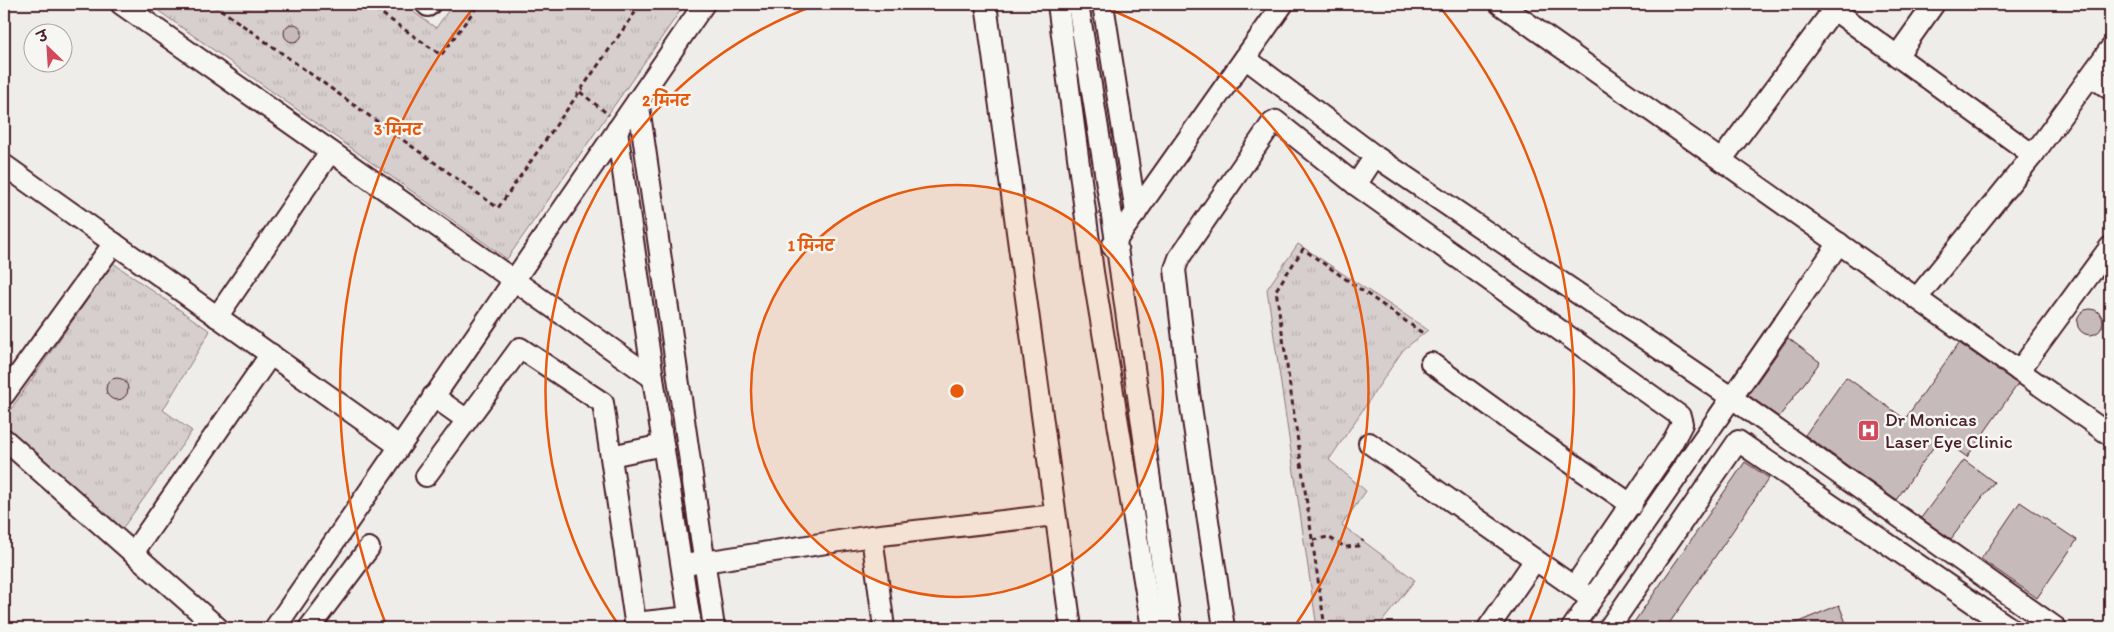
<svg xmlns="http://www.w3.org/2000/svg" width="2114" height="632" viewBox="0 0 2114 632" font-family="Itim,'Playpen Sans Deva',sans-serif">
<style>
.grass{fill:url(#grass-tufts);stroke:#90777c}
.building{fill:#c6babb;stroke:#4a1f2b}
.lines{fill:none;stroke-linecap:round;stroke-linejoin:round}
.minor-casing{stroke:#4a1f2b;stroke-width:24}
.path{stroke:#4a1f2b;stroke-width:3;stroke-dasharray:5 4;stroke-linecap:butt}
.minor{stroke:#f6f6f2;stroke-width:20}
.ring{fill:none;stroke:#e8590c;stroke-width:2.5}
.labels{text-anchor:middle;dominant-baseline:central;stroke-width:5;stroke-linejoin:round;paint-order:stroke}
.poi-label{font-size:19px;fill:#4a1f2b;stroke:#f6f6f2;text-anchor:start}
.centre{fill:#e8590c;stroke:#f6f6f2;stroke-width:2.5}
.ring-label{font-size:15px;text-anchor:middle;font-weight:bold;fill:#e8590c;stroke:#f6f6f2;stroke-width:5;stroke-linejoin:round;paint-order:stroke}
</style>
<defs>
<pattern id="grass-tufts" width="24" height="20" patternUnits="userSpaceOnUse" patternTransform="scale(1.25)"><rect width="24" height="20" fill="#d7cfce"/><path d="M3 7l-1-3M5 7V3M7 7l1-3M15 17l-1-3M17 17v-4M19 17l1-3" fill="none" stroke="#bab1b1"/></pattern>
</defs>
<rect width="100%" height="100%" fill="#efedea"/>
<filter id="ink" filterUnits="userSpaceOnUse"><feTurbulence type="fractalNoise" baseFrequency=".02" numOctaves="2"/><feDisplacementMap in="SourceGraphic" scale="10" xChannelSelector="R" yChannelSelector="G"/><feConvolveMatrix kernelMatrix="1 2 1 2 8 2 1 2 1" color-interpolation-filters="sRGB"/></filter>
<g filter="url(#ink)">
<g class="grass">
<path d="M 149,4 L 402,4 L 436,28 L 453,4 L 685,4 L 507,259 Z"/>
<path d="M 1298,244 L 1428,330 L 1403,350 L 1329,460 L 1366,491 L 1342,525 L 1415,580 L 1377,628 L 1317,628 L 1267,289 Z"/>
<path d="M 113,263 L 210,331 L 163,410 L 192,431 L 122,529 L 4,426 L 4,419 Z"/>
</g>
<g class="building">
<circle cx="293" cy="33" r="9"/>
<circle cx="2090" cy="322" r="13"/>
<path d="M 1788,338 L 1820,362 L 1779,417 L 1748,395 Z"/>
<path d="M 1959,343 L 2018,384 L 1967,457 L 1940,438 L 1896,500 L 1805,435 L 1846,377 L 1905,419 Z"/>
<circle cx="117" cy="389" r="11"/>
<path d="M 1964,460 L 1994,482 L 1951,539 L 1921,518 Z"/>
<path d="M 1745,462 L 1769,478 L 1666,628 L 1630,628 Z"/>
<path d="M 2020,502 L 2077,540 L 2037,598 L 1981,559 Z"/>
<path d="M 1839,605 L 1848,628 L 1784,628 Z"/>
</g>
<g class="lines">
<defs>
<g id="minor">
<path d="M 121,4 L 653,378"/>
<path d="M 426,4 L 428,6 L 430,4"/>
<path d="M 986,4 L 1071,628"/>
<path d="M 1058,4 L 1093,272 L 1152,628"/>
<path d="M 1078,4 L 1116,241 L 1171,628"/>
<path d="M 1103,4 L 1136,213"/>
<path d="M 1500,4 L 2110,435"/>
<path d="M 1826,4 L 2033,155"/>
<path d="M 1897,56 L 1934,4"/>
<path d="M 1245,58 L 1375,156 L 1732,398 L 2056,628"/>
<path d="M 2091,76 L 2110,89"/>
<path d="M 638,100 L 714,628"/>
<path d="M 617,130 L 653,378 L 691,628"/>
<path d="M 1722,159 L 1834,9"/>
<path d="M 4,165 L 399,446"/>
<path d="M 1356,185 L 1375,156"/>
<path d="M 1112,246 L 1283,4"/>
<path d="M 1917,298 L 2033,155 L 2110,49"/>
<path d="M 217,317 L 330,152"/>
<path d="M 1431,363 L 1532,436 L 1632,505"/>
<path d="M 2019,371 L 2110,247"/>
<path d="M 4,395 L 114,243"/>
<path d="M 433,396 L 467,420"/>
<path d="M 4,439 L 218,628"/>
<path d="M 1369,443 L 1584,594"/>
<path d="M 611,456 L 663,445"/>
<path d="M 426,476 L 520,348 L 603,403 L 636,628"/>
<path d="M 872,536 L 884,628"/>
<path d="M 133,553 L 271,354"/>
<path d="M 691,564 L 872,536 L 1055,515"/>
<path d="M 635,623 L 690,617"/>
<path d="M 275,628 L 704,4"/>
<path d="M 309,628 L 369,548"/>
<path d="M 1224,628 L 1189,393 L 1175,269 L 1179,258 L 1272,123 L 1276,121 L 1356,185 L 1680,416 L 1682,424 L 1672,443 L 1574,587"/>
<path d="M 1488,628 L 1535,560"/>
<path d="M 1572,628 L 1839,243"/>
<path d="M 1609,628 L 1738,441 L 2010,628"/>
</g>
</defs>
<use href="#minor" class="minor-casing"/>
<g class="path">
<path d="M 213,4 L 498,208 L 641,4"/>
<path d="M 368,4 L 441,55 L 479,4"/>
<path d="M 580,92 L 609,115"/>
<path d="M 1313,540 L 1328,537 L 1345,547 L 1358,546 L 1363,540"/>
<path d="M 1325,628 L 1276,290 L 1303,249 L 1424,334"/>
</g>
<use href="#minor" class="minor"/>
</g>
</g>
<circle cx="957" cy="391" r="206" fill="#e8590c" fill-opacity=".12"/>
<g class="ring">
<circle cx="957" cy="391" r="206"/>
<path d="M620 627A411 411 0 0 1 816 5M1098 5A411 411 0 0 1 1294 627"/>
<path d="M387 627A617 617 0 0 1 474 7M1440 7A617 617 0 0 1 1527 627"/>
</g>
<defs>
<symbol id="hospital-square" viewBox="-11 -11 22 22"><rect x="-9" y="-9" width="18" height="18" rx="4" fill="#d1495b" stroke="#f6f6f2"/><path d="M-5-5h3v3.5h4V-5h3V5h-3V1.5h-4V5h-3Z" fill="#fff"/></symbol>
</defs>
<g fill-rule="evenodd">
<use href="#hospital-square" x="1856" y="418" width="25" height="25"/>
</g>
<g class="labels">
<g class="poi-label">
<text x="1885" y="419">Dr Monicas<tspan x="1885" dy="22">Laser Eye Clinic</tspan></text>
</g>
</g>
<circle cx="957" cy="391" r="8" class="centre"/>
<g class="ring-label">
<text x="666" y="106">2 मिनट</text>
<text x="398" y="135">3 मिनट</text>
<text x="811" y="251">1 मिनट</text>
</g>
<rect width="2114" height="632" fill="none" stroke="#f6f6f2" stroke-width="20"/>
<rect x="10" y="10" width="2094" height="612" fill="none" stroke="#4a1f2b" stroke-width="2" filter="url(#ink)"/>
<g transform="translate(48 48) rotate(335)"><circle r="24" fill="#f6f6f2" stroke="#b1a0a2"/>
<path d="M0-4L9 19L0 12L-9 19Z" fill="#d1495b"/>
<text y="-8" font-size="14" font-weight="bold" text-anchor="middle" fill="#4a1f2b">उ</text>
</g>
</svg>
